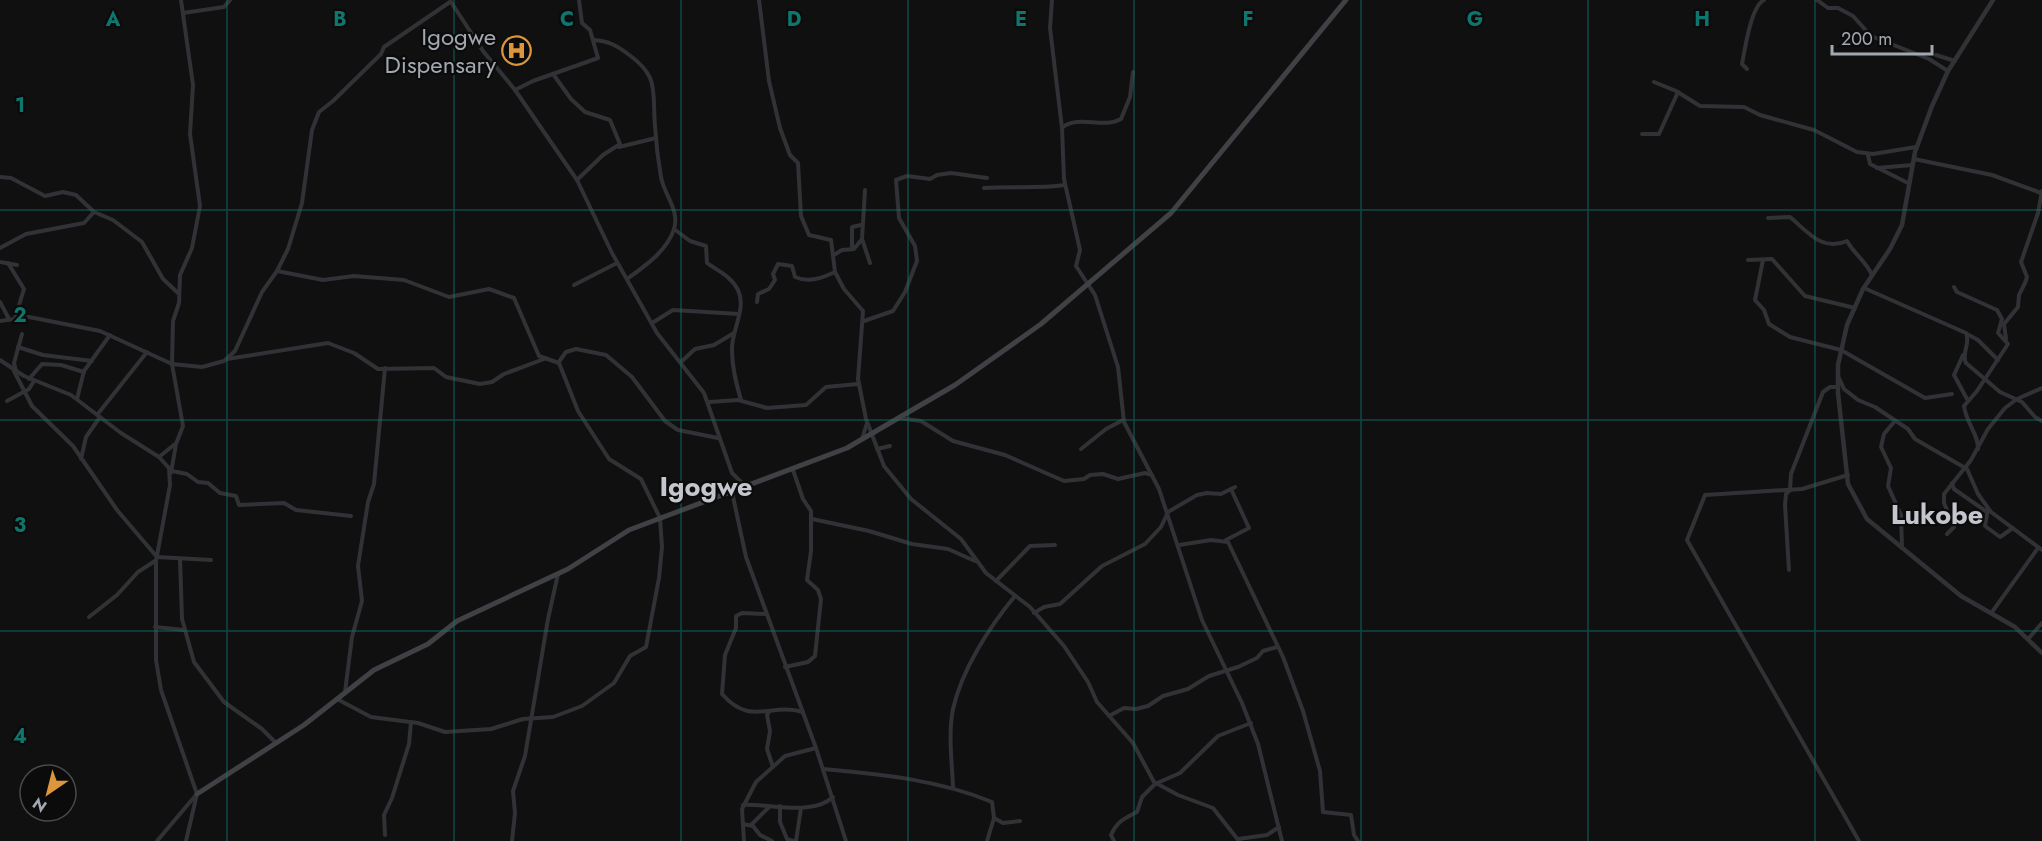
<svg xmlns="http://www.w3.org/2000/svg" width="2042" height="841" viewBox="0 0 2042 841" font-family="Jost,sans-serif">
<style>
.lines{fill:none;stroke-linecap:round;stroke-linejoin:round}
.minor{stroke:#313235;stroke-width:4}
.tertiary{stroke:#313235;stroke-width:4.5}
.secondary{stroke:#3f4145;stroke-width:5}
.grid{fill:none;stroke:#0f766e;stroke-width:1.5;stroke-opacity:0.55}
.labels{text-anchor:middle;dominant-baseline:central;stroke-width:4.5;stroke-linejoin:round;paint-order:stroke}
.poi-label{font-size:24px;fill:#a2a8b0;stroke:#0b0b0c;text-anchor:end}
.quarter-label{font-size:27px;font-weight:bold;fill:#c3c6cd;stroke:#0b0b0c}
.grid-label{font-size:20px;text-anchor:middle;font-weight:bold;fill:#0f766e;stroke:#0b0b0c;stroke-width:4.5;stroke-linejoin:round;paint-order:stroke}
</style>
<rect width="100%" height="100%" fill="#101011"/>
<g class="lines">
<g class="minor">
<path d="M 759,0 L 769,81 L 780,128 L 790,155 L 798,163 L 801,216 L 809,235 L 831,240 L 835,272 L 844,289 L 863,311 L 858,379 L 866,419 L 884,466 L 911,499 L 961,539 L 986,573 L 1030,607 L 1064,646 L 1088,682 L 1097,702 L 1133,743 L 1154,782 L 1178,795 L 1213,808 L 1239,841"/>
<path d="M 1052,0 L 1050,28 L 1062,128 L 1064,179 L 1080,250 L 1076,266 L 1095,295 L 1118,367 L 1124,422 L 1159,489 L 1202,620 L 1242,703 L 1258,744 L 1282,841"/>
<path d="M 1817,0 L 1828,8 L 1838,8 L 1853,16 L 1871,36 L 1929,59 L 1948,71"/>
<path d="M 451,2 L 483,51 L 515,90 L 577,180 L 612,253 L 657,333 L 704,393 L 732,473 L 745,486"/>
<path d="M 183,13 L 224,7 L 230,0"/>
<path d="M 594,40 C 608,41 616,45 628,54 C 660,77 652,90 655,126 C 656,143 658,160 661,177 C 664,195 680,210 674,229 C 667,251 645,266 627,279"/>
<path d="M 1936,55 L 1955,61"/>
<path d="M 1747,69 L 1742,64 C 1745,49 1751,6 1764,0"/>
<path d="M 553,74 L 571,99 L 585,112 L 610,120 L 620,144 L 603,155 L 577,180"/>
<path d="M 1654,82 L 1676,91 L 1700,106 L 1744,107 L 1760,115 L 1814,130 L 1857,152 L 1873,154 L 1916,147"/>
<path d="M 515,90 L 533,81 L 598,58 L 590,30 L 582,23 L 579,0"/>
<path d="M 1063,127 C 1079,115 1103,129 1121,119 L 1130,97 L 1133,72"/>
<path d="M 1642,134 L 1659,134 L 1678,92"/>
<path d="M 619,147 L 656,138"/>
<path d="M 1868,155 L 1870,164 L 1908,183"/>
<path d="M 1914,159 L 1992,175 L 2041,193"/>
<path d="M 1877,168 L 1912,165"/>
<path d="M 0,177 L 11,178 L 45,196 L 63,192 L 76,195 L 94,212 L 113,220 L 142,242 L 163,279 L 178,293"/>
<path d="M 984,188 C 1012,186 1038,189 1065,185"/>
<path d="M 1768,218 L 1790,217 C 1808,232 1822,252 1847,241 C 1854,254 1866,261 1872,275"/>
<path d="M 674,229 L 690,241 L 706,246 L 707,263 C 718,271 731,276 738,290 C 747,309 731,331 732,350 C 732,368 736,383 741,400"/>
<path d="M 862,239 L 870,263"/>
<path d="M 0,248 L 26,234 L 84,223 L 94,212"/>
<path d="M 852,249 L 852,227 L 861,225"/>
<path d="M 834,255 L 842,250 L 854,249 L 862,239 L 865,190"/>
<path d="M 1748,260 L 1772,259 L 1805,296 L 1855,308"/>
<path d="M 1763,260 L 1755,300 L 1764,310 L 1769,324 L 1790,337 L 1841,350 L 1925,398 L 1952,394"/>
<path d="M 0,262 L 17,265"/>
<path d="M 8,263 L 24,289 L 15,318"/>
<path d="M 277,271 L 323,280 L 354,276 L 404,280 L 449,297 L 489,289 L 514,298 L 539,356 L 559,363 L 578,411 L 609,459 L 641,479 L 660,518 L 662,547 L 659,578 L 646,647 L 630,656 L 614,683 L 582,706 L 553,717 L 523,719 L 491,729 L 445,732 L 418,723 L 371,717 L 337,699"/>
<path d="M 574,285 L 617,263"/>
<path d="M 1954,287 L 1957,292 L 1997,310 L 2002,319 L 1998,333 L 2008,344 L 1977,391 L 1964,406 C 1966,423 1979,435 1978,449"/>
<path d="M 1864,288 L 1966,333 C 1971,343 1961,353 1966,363 L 2000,392 L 2022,402 L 2035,417 L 2042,421"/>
<path d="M 0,302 L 9,319"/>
<path d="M 757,302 L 758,294 L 769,289 L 775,280 L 773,274 L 778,264 L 792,266 L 795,277 C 809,283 822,278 835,272"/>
<path d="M 0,321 L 29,317 L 100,331 L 172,364 L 202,367 L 224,361 L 235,351 L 262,292 L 277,271 L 288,249 L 302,203 L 312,130 L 319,112 L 333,101 L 381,54 L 384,47 L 450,2"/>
<path d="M 864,321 L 893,311 L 905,292 L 917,261 L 915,246 L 899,218 L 896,180 L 907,176 L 930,179 L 937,175 L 951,173 L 987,178"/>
<path d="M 652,323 L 673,310 L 739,314"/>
<path d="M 1967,334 L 1978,340 L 1998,360"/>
<path d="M 2006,339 L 2004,324 L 2018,307 L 2019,295 L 2025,283 L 2027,277 L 2021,262 L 2038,213 L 2042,191"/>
<path d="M 18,347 L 43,355 L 92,361"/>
<path d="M 1963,355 L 1954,375 L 1967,399"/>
<path d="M 227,359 L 328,343 L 354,353 L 378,369 L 434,368 L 446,377 L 480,384 L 492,382 L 504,374 L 544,359"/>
<path d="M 0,360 L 24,376 L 71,395 L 121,433 L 159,457 L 169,468 L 170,485 L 156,561 L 156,660 L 161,690 L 197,794 L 186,841"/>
<path d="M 681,362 L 695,349 L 714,345 L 734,333"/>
<path d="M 558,363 L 566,352 L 576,349 L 606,355 L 632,377 L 665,421 L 678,430 L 718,438"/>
<path d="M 14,371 L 32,406 L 73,446 L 117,510 L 157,557 L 211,560"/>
<path d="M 16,371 L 14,363 L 22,334"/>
<path d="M 1839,378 L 1844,389 L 1858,400 L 1875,407 L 1908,429 L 1915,439 L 1967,469 L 1978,494 L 1991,512 L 2042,550"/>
<path d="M 29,379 L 42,364 L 61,365 L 84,372"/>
<path d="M 77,399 L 84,371 L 110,335"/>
<path d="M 7,401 L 29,389 L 34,381"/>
<path d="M 709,402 L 738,400 L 767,408 L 806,405 L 826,387 L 858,384"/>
<path d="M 97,415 L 147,352"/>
<path d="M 899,418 L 921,421 L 953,441 L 1005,455 L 1064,481 L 1084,479 L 1090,475 L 1103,474 L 1118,479 L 1145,473 L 1152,475"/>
<path d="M 1894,422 L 1884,434 L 1881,447 L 1891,468 L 1888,486 L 1901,515 L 1902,548"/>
<path d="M 862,439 L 867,423"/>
<path d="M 877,449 L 890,446"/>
<path d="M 1081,449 L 1106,429 L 1123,420"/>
<path d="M 159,457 L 175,444"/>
<path d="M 81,459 L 86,437 L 100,417"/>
<path d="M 172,471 L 187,474 L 198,482 L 208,483 L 220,493 L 236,496 L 239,505 L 284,503 L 296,510 L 351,516"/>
<path d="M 171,473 L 176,444 L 183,426 L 172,364 L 173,321 L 179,303 L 180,275 L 192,248 L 200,206 L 190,134 L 193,85 L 181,0"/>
<path d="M 1848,475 L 1802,489 L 1705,495 L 1687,540 L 1859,841"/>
<path d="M 1952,483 L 1954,489 L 1987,512"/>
<path d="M 732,492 L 746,557 L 816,748 L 846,841"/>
<path d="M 1988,509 L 1985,526 L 2000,537 L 2013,528"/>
<path d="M 812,519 L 869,531 L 912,544 L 948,549 L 975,561"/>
<path d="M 1947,534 L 1954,527 L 1944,503 L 1944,494 L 1971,460 L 1988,429 L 2005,408 L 2017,399 L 2042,388"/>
<path d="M 1226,540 L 1249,528 L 1231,489"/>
<path d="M 1179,545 L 1211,540 L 1228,542 L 1283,657 L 1303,711 L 1320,771 L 1323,812 L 1351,815 L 1354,835 L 1358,841"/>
<path d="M 180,559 L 182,619 L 194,662 L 224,702 L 262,729 L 275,742"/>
<path d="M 1789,570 L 1785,505 L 1786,494 L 1790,490 L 1791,474 L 1823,392 L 1830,387 L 1838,387"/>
<path d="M 996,581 L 1030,546 L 1055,545"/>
<path d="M 1992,612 L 2038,548"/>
<path d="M 1034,613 L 1044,607 L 1060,604 L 1102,566 L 1145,544 L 1161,527 L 1168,512 L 1197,495 L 1207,493 L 1221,494 L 1235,487"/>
<path d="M 767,614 L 742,613 L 736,616 L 736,628 L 725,655 L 722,694 C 751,727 770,702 803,712"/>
<path d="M 89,617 L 117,595 L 138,572 L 155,561"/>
<path d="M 155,627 L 184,630"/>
<path d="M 2029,638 L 2042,623"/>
<path d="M 785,667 L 808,662 L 815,656 L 821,599 L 818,590 L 807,580 L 811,551 L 811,511 L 803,499 L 793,470"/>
<path d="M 345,692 L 352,637 L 362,601 L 358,566 L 368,502 L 374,484 L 385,368"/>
<path d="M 769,712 L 767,715 L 770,731 L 767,749 L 773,767"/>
<path d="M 1109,716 L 1124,708 L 1136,709 L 1148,706 L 1163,696 L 1188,689 L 1209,676 L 1238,667 L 1257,658 L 1263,651 L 1277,647"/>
<path d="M 823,769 C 881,774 939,780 992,802 L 994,818 L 1003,823 L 1020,821"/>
<path d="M 953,787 C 952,762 948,734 953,709 C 962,669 990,626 1015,596"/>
<path d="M 743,805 C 768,803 812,817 833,797"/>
<path d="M 780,806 L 780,822 L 787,839 L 793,841"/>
<path d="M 743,824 L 753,826 L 760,835 L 772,841"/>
<path d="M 751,825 L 769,807"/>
<path d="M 385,835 L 384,815 L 392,798 L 409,744 L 411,722"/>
<path d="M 1238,839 L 1267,835 L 1279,827"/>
<path d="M 157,841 L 196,795"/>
<path d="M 512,841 L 515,813 L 513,791 L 525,756 L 548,619 L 558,574"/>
<path d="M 744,841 L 742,809 L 756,782 L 785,756 L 816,748"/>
<path d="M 796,841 L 801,808"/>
<path d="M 987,841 L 994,818"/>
<path d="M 1114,841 L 1111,835 C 1117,821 1124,819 1137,812 L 1142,797 L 1155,784 L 1180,773 L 1218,736 L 1251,723"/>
</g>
<path class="tertiary" d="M 1993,0 L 1948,71 L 1932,106 L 1915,152 L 1902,225 L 1890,249 L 1863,289 L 1847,325 L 1838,365 L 1838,393 L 1848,484 L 1867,519 L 1961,596 L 2015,627 L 2042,653"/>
<path class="secondary" d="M 197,794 L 304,725 L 374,670 L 428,644 L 457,621 L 568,569 L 629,530 L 847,448 L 955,385 L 1041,324 L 1171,213 L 1346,0"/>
</g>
<path class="grid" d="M 227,0 L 227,841M 454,0 L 454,841M 681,0 L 681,841M 908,0 L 908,841M 1134,0 L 1134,841M 1361,0 L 1361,841M 1588,0 L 1588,841M 1815,0 L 1815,841M 0,210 L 2042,210M 0,420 L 2042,420M 0,631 L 2042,631"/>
<defs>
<symbol id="hospital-ring" viewBox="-11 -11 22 22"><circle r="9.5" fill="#0b0b0c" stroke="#dc963c" stroke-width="1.5"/><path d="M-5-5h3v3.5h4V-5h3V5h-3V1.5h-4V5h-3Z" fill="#dc963c"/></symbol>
</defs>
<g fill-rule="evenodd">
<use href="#hospital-ring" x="500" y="34" width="33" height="33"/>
</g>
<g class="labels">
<g class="poi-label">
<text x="496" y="36">Igogwe<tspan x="496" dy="28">Dispensary</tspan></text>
</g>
<g class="quarter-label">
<text x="706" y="486">Igogwe</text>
<text x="1937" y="514">Lukobe</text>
</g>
</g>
<g class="grid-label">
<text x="113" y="26">A</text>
<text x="340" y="26">B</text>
<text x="567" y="26">C</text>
<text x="794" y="26">D</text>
<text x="1021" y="26">E</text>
<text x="1248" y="26">F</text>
<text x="1475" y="26">G</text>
<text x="1702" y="26">H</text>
<text x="20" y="112">1</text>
<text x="20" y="322">2</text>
<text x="20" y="532">3</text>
<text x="20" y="743">4</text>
</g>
<g transform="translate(48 793) rotate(215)"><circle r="28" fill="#0b0b0c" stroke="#474a4e" stroke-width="1.5"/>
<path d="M0-4.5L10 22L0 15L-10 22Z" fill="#dc963c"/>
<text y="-9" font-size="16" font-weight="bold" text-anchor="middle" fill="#a2a8b0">N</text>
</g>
<path d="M1832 45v9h100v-9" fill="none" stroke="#a2a8b0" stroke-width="3"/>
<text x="1841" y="45" font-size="18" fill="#a2a8b0" stroke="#0b0b0c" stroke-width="4.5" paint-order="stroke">200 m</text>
</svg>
